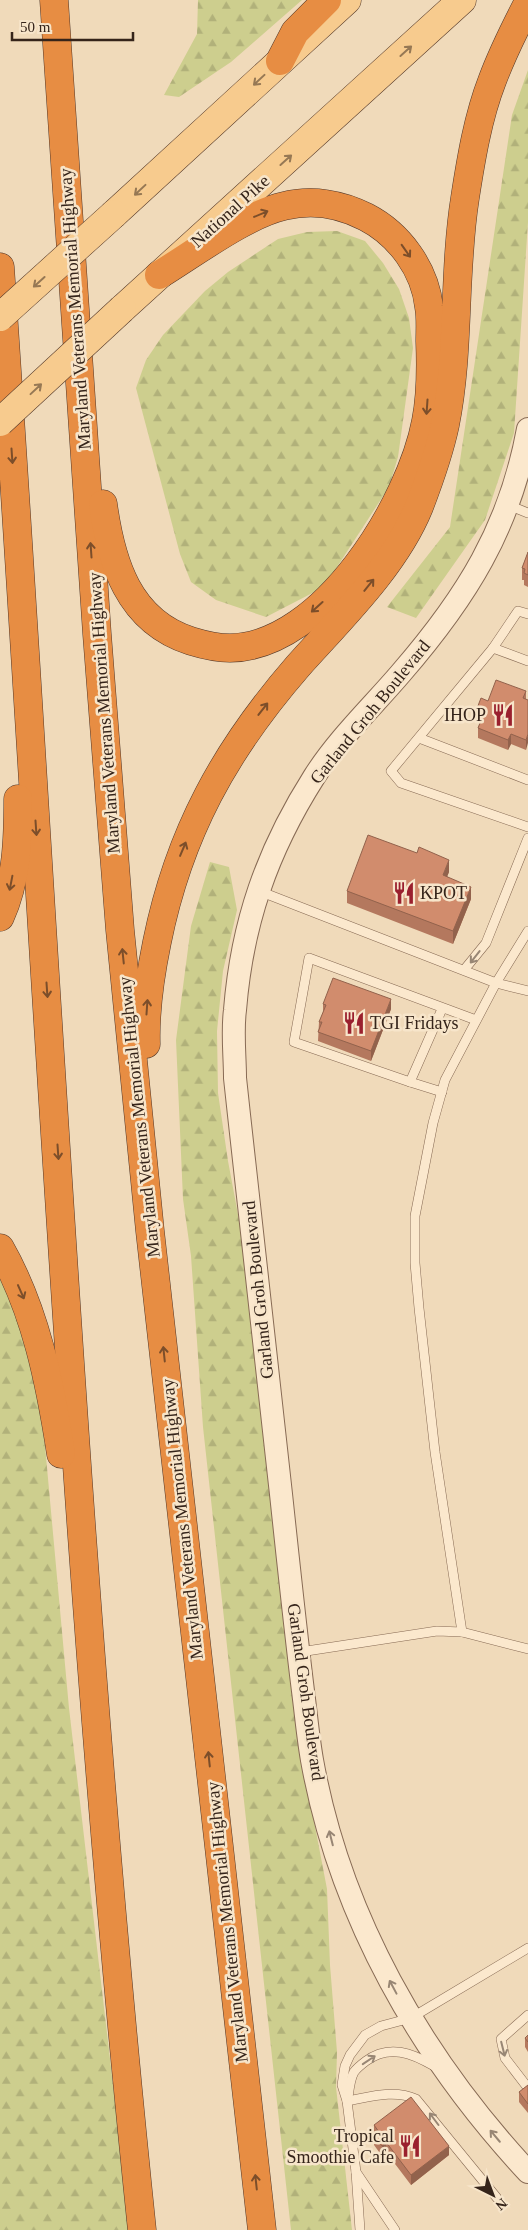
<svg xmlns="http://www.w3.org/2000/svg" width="528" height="2230" viewBox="0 0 528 2230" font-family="Georgia,serif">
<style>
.forest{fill:url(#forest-firs)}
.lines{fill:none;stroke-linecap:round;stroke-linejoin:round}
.service-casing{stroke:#876a54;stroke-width:10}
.tertiary-casing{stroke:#876a54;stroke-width:24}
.primary-casing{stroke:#543829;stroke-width:29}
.motorway-casing{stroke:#543829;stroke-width:29}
.service{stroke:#fbe8cd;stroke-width:9}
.tertiary{stroke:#fbe8cd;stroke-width:22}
.primary{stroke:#f7cb8e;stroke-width:28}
.motorway{stroke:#e78d43;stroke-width:28}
.primary-bridge-casing{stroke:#543829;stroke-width:29;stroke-linecap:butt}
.primary-bridge{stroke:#f7cb8e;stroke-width:28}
.wall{fill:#b4785e}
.shaded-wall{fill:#92624c}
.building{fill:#d18c6d;stroke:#92624c}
.oneway{stroke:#967854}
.oneway2{stroke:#7c4e2a}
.oneway3{stroke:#988674}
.labels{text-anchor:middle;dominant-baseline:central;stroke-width:5;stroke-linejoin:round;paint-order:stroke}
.street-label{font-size:18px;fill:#35241a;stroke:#f7e5ca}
.poi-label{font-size:18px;fill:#35241a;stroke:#f7e5ca;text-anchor:end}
</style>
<defs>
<pattern id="forest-firs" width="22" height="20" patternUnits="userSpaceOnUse" patternTransform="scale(1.25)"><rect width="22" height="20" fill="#cdce8e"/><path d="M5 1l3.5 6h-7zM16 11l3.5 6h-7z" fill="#b1b17a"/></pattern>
</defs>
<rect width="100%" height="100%" fill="#f0daba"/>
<g class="forest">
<path d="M 198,0 L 302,0 L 231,62 L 179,97 L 164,95 L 197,34 Z"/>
<path d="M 528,70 L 528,222 L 514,433 L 485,520 L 416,618 L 387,607 L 450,527 L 512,115 Z"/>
<path d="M 337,231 L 365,241 L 383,263 L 399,289 L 409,318 L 413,348 L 398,457 L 389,487 L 324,587 L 266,617 L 216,600 L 191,582 L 180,554 L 136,388 L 146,360 L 163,335 L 205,291 L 228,272 L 278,239 L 307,232 Z"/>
<path d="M 210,862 L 229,867 L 237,910 L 223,971 L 217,1031 L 218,1093 L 228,1161 L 245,1252 L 309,1795 L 327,1889 L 330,1965 L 337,2052 L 336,2087 L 352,2230 L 291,2230 L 203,1427 L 191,1256 L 183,1199 L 176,1040 L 191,926 Z"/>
<path d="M 0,1278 L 12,1300 L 41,1402 L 69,1708 L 130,2230 L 0,2230 Z"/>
</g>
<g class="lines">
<defs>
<g id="service">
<path d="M 508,505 L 528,513"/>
<path d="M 493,648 L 518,611 L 528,614"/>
<path d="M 528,661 L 493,648 L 391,771 L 401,783 L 528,827"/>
<path d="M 419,738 L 528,780"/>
<path d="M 259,891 L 496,983 L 528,991"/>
<path d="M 464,970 L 486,943 L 528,838"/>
<path d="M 442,1009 L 410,1082 L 294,1042 L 309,958 L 476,1020"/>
<path d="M 410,1082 L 442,1092"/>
<path d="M 462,1632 L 435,1452 L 419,1308 L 415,1263 L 415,1216 L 433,1123 L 445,1080 L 496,983 L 528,931"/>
<path d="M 300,1652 L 437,1631 L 462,1632 L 528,1649"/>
<path d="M 528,2015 L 501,2039 L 505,2058 L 528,2088"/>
<path d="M 348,2098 C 349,2090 350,2079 354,2072 C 357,2068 362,2064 366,2061 C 389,2044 412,2053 434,2066"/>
<path d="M 347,2101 C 370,2097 394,2089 416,2099 L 497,2198"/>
<path d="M 356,2172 L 360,2230"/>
<path d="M 395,2230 L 356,2172 L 347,2101 L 342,2085 L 345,2066 L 350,2055 L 365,2035 L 381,2026 L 411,2018 L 528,1948"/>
</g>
<path id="tertiary" d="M 528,429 C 510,528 466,598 401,673 C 372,707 338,739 314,777 C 267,851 242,923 235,1010 C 232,1032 235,1056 235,1078 C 250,1217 266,1356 281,1494 C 288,1560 295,1626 303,1691 C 306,1714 308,1737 312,1760 C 340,1916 421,2057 528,2172"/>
<g id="primary">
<path d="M 114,214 L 347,0"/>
<path d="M 122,309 L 462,0"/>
</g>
<g id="motorway">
<path d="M 54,0 L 97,634 L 120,930 L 150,1231 L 262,2230"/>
<path d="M 280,61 L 295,32 L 327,0"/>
<path d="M 0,267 C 45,922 74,1578 142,2230"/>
<path d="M 103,504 C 111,562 128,621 191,641 C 204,645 216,648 230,648 C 324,647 411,502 426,421 C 431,396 431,367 430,341 C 430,330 431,318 429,307 C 425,269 399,234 366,217 C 341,204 312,199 284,206 C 245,215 195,253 159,275"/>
<path d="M 0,917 C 17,880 18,839 18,799"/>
<path d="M 146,1044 C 145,1010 150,976 157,942 C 179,833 225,750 298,666 C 340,619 395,566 419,507 C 429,481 439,453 445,425 C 460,351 453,273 465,198 C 471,159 478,117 492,81 C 502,54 515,28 528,3"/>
<path d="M 0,1248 C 36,1311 50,1383 61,1454"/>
</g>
</defs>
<use href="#service" class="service-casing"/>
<use href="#tertiary" class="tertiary-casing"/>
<use href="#primary" class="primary-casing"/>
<use href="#motorway" class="motorway-casing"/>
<use href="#service" class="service"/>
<use href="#tertiary" class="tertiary"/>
<use href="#primary" class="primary"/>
<use href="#motorway" class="motorway"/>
<defs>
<g id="primary-bridge">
<path d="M 0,317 L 114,214"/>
<path d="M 0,422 L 122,309"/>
</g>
</defs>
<use href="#primary-bridge" class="primary-bridge-casing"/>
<use href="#primary-bridge" class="primary-bridge"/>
</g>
<g class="wall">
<path d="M 528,552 L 528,587 L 524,585 L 524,580 L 522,580 L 522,568 Z"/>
<path d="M 526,691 L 526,750 L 511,744 L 508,750 L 478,738 L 478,728 L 480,722 L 476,720 L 476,711 L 488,701 Z"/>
<path d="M 449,872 L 447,876 L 471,899 L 453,944 L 347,903 L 347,891 Z"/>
<path d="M 323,1004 L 391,1009 L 371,1061 L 318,1041 L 319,1022 L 323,1013 Z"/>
<path d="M 528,2035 L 528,2052 L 525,2047 L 525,2038 Z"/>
<path d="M 528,2085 L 528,2113 L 519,2102 L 519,2092 Z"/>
<path d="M 374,2125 L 449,2155 L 411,2185 L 386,2152 L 382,2156 L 374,2145 Z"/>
</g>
<g class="shaded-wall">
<path d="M 511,734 L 511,744 L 508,750 L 508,740 Z"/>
<path d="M 528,734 L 528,743 L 526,750 L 526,740 Z"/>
<path d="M 449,860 L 449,872 L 443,887 L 443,875 Z"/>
<path d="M 471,887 L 471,899 L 453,944 L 453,931 Z"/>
<path d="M 391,999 L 391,1009 L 371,1061 L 371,1051 Z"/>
<path d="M 386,2142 L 386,2152 L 382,2156 L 382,2146 Z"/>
<path d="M 449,2146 L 449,2155 L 411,2185 L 411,2175 Z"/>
</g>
<g class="building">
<path d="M 528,552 L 528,575 L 524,573 L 525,569 L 522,568 Z"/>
<path d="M 496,680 L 526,691 L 523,698 L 528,700 L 528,734 L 526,740 L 511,734 L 508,740 L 478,728 L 484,713 L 476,711 L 481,698 L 488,701 Z"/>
<path d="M 368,835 L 417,853 L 419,847 L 449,860 L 443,875 L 471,887 L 453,931 L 347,891 Z"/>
<path d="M 333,978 L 391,999 L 371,1051 L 318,1032 L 322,1022 L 319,1022 L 326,1005 L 323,1004 Z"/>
<path d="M 528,2035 L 528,2042 L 525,2038 Z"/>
<path d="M 528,2085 L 528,2104 L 519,2092 Z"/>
<path d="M 411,2097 L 449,2146 L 411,2175 L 386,2142 L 382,2146 L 374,2136 L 379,2132 L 374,2125 Z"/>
</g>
<defs><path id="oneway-shaft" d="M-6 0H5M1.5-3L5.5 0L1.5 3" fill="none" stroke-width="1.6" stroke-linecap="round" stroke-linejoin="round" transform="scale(1.25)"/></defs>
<g class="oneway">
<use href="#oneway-shaft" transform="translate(406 51) rotate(-42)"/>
<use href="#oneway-shaft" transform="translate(259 80) rotate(137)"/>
<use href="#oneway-shaft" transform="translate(286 160) rotate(-42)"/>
<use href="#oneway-shaft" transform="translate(140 190) rotate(137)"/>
<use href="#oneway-shaft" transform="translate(39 282) rotate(138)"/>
<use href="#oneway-shaft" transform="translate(36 389) rotate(-43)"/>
</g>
<g class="oneway2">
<use href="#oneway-shaft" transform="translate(261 214) rotate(-23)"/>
<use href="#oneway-shaft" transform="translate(406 251) rotate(55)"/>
<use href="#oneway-shaft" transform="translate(427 407) rotate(94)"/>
<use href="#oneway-shaft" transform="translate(12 456) rotate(86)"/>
<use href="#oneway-shaft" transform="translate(91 550) rotate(-94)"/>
<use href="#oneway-shaft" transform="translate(369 585) rotate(-51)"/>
<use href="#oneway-shaft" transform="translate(317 607) rotate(138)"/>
<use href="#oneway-shaft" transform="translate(263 709) rotate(-52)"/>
<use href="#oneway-shaft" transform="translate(36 828) rotate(86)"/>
<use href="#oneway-shaft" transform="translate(183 849) rotate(-67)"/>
<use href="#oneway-shaft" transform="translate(11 883) rotate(101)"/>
<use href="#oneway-shaft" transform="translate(123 956) rotate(-96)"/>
<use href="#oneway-shaft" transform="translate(47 990) rotate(86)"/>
<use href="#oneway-shaft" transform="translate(147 1007) rotate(-86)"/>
<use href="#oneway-shaft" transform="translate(58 1152) rotate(86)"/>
<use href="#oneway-shaft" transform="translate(21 1292) rotate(66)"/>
<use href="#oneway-shaft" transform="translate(164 1354) rotate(-96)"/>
<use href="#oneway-shaft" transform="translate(209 1759) rotate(-96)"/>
<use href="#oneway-shaft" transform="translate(256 2182) rotate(-96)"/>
</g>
<g class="oneway3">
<use href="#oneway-shaft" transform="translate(475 957) rotate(128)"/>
<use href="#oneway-shaft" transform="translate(331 1838) rotate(-104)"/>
<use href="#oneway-shaft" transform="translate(393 1987) rotate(-118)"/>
<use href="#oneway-shaft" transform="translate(503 2049) rotate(76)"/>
<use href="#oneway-shaft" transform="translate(369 2060) rotate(-34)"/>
<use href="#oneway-shaft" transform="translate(434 2119) rotate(-127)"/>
<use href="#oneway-shaft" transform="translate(495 2136) rotate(-130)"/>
</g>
<defs>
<symbol id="restaurant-bare" viewBox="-9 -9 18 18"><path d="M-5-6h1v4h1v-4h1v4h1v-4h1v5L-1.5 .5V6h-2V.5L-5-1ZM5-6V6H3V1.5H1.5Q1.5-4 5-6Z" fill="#9a202e" stroke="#f7e5ca" stroke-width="2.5" paint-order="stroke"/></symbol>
</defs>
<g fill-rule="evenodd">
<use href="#restaurant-bare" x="487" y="699" width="32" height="32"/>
<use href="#restaurant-bare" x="388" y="877" width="32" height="32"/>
<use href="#restaurant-bare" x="338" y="1007" width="32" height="32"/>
<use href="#restaurant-bare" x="394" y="2130" width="32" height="32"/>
</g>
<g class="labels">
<g class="street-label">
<text transform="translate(230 211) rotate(-42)">National Pike</text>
<text transform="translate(75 309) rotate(-94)">Maryland Veterans Memorial Highway</text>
<text transform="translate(370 712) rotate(-51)">Garland Groh Boulevard</text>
<text transform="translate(104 713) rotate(-94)">Maryland Veterans Memorial Highway</text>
<text transform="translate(139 1117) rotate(-96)">Maryland Veterans Memorial Highway</text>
<text transform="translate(258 1290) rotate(-96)">Garland Groh Boulevard</text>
<text transform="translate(182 1519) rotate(-96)">Maryland Veterans Memorial Highway</text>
<text transform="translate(306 1692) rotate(82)">Garland Groh Boulevard</text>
<text transform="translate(227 1922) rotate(-96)">Maryland Veterans Memorial Highway</text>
</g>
<g class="poi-label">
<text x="486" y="715">IHOP</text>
<text x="420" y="893" text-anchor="start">KPOT</text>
<text x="370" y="1023" text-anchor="start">TGI Fridays</text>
<text x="394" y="2136">Tropical<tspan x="394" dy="21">Smoothie Cafe</tspan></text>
</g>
</g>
<g transform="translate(493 2195) rotate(138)" stroke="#f7e5ca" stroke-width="4" paint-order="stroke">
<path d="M0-4L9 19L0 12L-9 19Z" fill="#35241a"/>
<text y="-8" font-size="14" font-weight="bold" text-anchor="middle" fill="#35241a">N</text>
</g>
<path d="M12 32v8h121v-8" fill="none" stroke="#35241a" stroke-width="2.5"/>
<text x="20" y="32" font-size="15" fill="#35241a" stroke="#f7e5ca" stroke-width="4" paint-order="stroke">50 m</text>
</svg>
